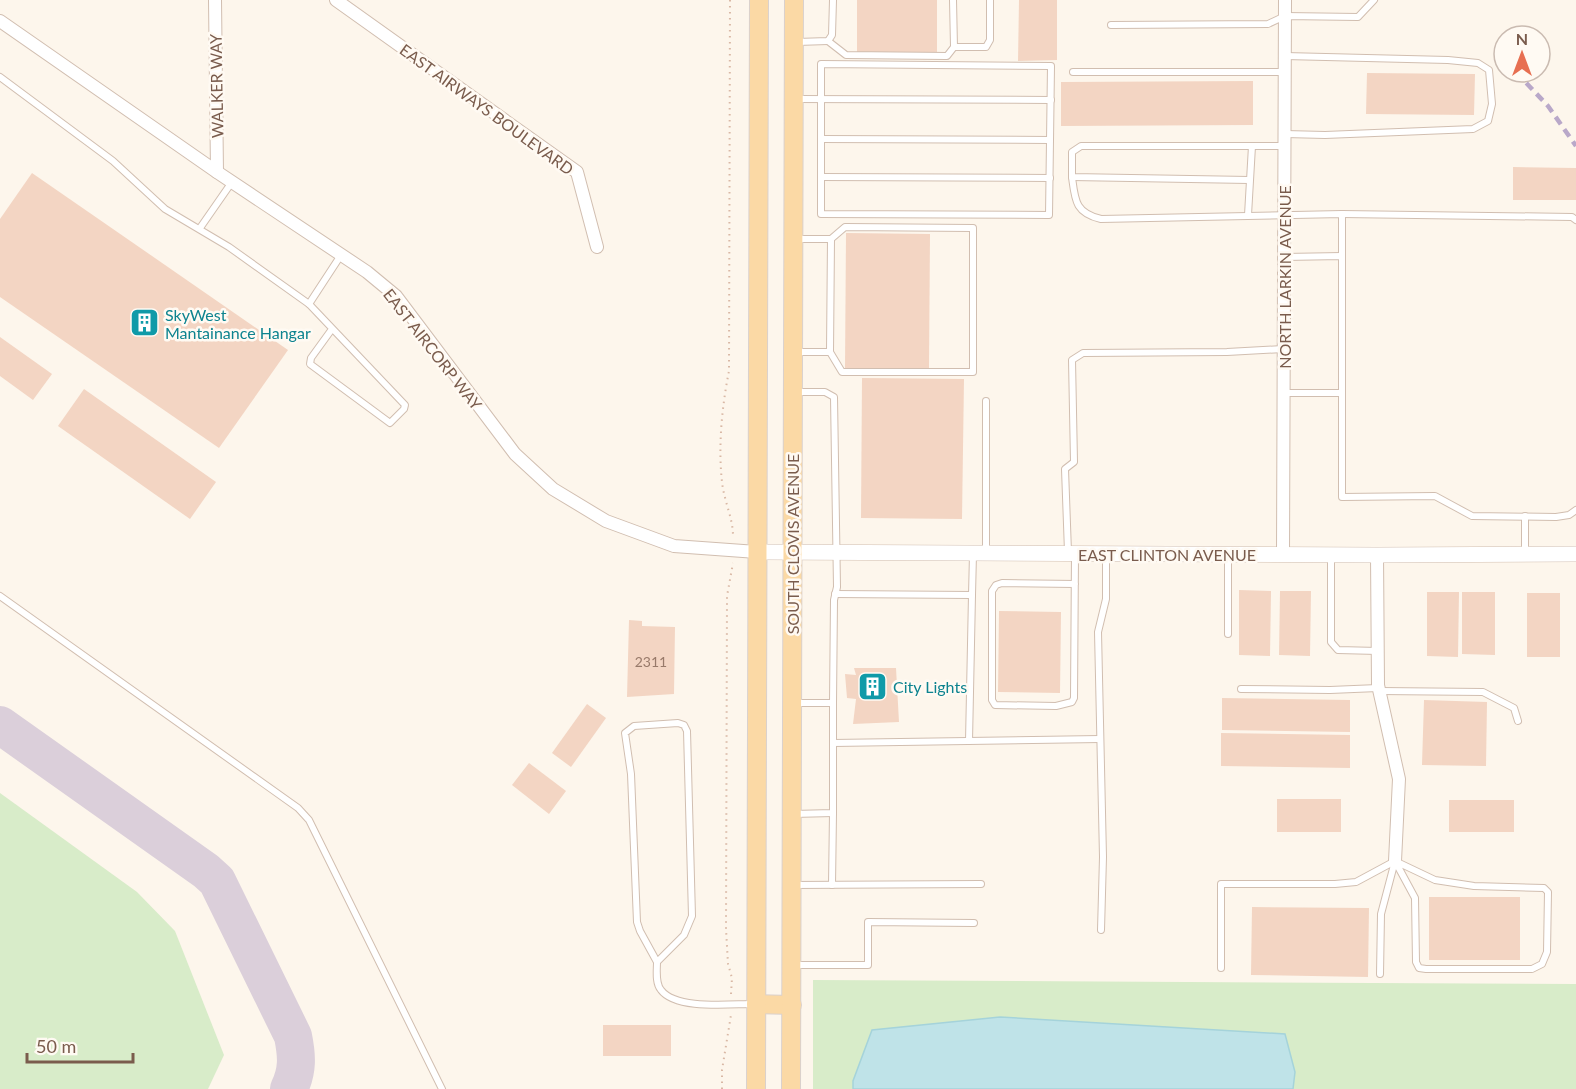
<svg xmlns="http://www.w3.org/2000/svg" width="1576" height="1089" viewBox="0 0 1576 1089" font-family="Lato,sans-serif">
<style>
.green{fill:#d8ecc9}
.water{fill:#bfe3e8;stroke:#a5d3da;stroke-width:1.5}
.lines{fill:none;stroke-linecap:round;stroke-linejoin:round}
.taxiway{stroke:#dbcfda;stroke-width:38}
.building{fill:#f3d5c3}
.service-casing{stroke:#d1beb0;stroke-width:8}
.minor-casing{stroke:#d1beb0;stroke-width:14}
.tertiary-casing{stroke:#d1beb0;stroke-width:16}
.primary-casing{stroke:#dad1cd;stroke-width:20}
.path{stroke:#d9b8a5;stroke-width:2;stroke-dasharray:1.5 4.5;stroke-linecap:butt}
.service{stroke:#fff;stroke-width:6}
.minor{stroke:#fff;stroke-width:12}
.tertiary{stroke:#fff;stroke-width:15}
.primary{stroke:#fbd9a5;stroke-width:18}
.rail{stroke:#b9a8c9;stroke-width:4.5;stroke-dasharray:9 6;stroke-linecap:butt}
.labels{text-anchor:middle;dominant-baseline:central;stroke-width:5;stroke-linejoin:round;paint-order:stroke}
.number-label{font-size:14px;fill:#987a6a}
.street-label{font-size:16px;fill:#7a5c4d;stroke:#fffaf3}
.culture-label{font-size:16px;fill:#0d838f;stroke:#fffaf3;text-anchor:start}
</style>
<rect width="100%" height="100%" fill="#fdf6ec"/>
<g class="green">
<path d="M 0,793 L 137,892 L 175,931 L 224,1055 L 208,1089 L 0,1089 Z"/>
<path d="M 813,980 L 1576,984 L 1576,1089 L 813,1089 Z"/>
</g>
<path class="water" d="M 1000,1017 L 1285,1034 L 1295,1072 L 1293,1089 L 853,1089 L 853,1081 L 872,1030 Z"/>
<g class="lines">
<path class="taxiway" d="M 0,725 L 206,871 L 217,881 L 293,1036 C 297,1056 298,1070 289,1089"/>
</g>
<g class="building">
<rect x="857" y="0" width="80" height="53"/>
<path d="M 1019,0 L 1057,0 L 1057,60 L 1018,61 Z"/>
<path d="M 1367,73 L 1475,74 L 1474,115 L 1366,114 Z"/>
<path d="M 1253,81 L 1253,125 L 1061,126 L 1061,82 Z"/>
<path d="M 1513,167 L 1576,168 L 1576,200 L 1513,200 Z"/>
<path d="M 32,173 L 288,350 L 219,448 L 0,297 L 0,219 Z"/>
<path d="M 846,233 L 930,234 L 929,368 L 845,368 Z"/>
<path d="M 0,337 L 52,374 L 33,400 L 0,376 Z"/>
<path d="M 862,378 L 964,379 L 962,519 L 861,518 Z"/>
<path d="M 84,389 L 216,482 L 190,519 L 58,426 Z"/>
<path d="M 1239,590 L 1271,591 L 1270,656 L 1239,655 Z"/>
<path d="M 1280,591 L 1311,591 L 1310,656 L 1279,655 Z"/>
<path d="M 1427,592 L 1459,592 L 1458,657 L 1427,656 Z"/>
<path d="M 1462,592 L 1495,592 L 1495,655 L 1462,654 Z"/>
<rect x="1527" y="593" width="33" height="64"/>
<path d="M 999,611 L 1061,612 L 1060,693 L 998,692 Z"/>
<path d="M 629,620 L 642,621 L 642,626 L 675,627 L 674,694 L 627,697 Z"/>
<path d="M 854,668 L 896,668 L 899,722 L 853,724 L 856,699 L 847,698 L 845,674 L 856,675 Z"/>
<path d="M 1222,698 L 1350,700 L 1350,732 L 1222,730 Z"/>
<path d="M 1424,700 L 1487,702 L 1486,766 L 1422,765 Z"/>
<path d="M 587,704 L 606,718 L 571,767 L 552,753 Z"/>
<path d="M 1221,733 L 1350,735 L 1350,768 L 1221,766 Z"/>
<path d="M 529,763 L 566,791 L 549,814 L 512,785 Z"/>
<rect x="1277" y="799" width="64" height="33"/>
<rect x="1449" y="800" width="65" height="32"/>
<rect x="1429" y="897" width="91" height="63"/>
<path d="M 1252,907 L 1369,908 L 1368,977 L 1251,975 Z"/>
<rect x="603" y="1025" width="68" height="31"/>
</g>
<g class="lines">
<defs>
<g id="service">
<path d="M 1111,25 L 1268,24 L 1285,16 L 1358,17 L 1374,0"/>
<path d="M 828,41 L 846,55 L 947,56 L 954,47 L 953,0"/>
<path d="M 797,42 L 828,41 L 832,35 L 833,0"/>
<path d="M 954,47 L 986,47 L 990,40 L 990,0"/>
<path d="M 821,64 L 1051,66 L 1049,215 L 821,214 Z"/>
<path d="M 1073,72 L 1285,72"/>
<path d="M 0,77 L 113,161 L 165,209 L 229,247 L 309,304 L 341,255"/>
<path d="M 797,99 L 1051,100"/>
<path d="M 1285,134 L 1325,135 L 1473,129 L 1488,121 L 1492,104 L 1489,70 L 1478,63 L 1448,60 L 1285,56"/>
<path d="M 821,139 L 1050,140"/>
<path d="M 821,177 L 1050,178"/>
<path d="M 1072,177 C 1075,200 1075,213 1101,219 L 1342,214 L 1342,256"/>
<path d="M 1249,180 L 1072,177 L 1072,152 L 1081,146 L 1284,146"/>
<path d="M 1342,214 L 1572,217 L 1576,220"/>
<path d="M 1248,215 L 1252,146"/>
<path d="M 200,228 L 232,182"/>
<path d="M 796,239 L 831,239 L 830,352 L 797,352"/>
<path d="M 309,304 L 405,405 L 404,409 L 390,423 L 310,364 L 311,358 L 332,329"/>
<path d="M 830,352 L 842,372 L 973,372 L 973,228 L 845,227 L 831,239"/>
<path d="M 794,392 L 825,392 L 834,397 L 837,587 L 834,600 L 833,703"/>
<path d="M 1284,393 L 1342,393 L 1342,256 L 1284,257"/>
<path d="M 1342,393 L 1342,497 L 1435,496 L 1472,516 L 1556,517 L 1569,515 L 1576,510"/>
<path d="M 1525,516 L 1525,554"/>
<path d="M 986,552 L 986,401"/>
<path d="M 1068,552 L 1065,469 L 1074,462 L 1072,360 L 1083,353 L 1227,352 L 1283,349"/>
<path d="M 1331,555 L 1331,642 L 1338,650 L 1378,651"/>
<path d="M 1075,584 L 1002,583 L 996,585 L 992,591 L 992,700 L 995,705 L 1056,706 L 1072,702 L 1074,698 L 1075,554"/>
<path d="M 835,594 L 972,595 L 973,554"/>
<path d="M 0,596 L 298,808 L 309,820 L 442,1089"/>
<path d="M 1228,634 L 1228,555"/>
<path d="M 1241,689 L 1330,690 L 1378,688"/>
<path d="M 1380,691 L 1483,692 L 1514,708 L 1518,721"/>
<path d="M 796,703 L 833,703 L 833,743 L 1100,739"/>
<path d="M 969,741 L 972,595"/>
<path d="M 793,814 L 833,813 L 833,743"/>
<path d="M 1395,861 L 1435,880 L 1474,886 L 1544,888 L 1548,892 L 1547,952 L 1542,964 L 1532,969 L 1426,969 L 1419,968 L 1416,962 L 1415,898 Z"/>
<path d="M 792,885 L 981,884"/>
<path d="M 832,885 L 833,813"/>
<path d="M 1101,930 L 1103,857 L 1098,632 L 1106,599 L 1106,554"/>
<path d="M 657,962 L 640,931 L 637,922 L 631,774 L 625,733 L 634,726 L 678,723 L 684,725 L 687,731 L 692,916 L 684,935 L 657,962 C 657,970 655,983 661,990 C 676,1010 729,1004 753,1004"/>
<path d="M 792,965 L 868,965 L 868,922 L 974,923"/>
<path d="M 1221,968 L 1221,884 L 1335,884 L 1356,882 L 1395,861"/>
<path d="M 1380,974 L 1381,914 L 1395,861"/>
</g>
<g id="minor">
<path d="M 215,0 L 217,172"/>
<path d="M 336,0 L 577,172 L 597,247"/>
<path d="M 0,21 L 217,172 L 367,272 L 396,296 L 515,454 L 553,489 L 606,521 L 674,546 L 757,552"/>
<path d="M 1283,554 L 1285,0"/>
<path d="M 1377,555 L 1378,685 L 1399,779 L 1395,861"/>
</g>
<path id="tertiary" d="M 757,552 L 1377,555 L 1576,554"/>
<g id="primary">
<path d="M 756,1004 L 792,1005"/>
<path d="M 756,1089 L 759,0"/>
<path d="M 791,1089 L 794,0"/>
</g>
</defs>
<use href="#service" class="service-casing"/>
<use href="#minor" class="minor-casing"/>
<use href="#tertiary" class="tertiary-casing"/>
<use href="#primary" class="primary-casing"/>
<g class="path">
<path d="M 730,0 L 729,371 C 722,406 718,446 722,482 C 724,501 733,518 733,536"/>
<path d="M 731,994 L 732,978 L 728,964 L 726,929 L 727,596 L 733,563"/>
<path d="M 722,1089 L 722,1070 L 731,1015"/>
</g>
<use href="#service" class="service"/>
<use href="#minor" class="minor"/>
<use href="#tertiary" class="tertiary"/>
<use href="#primary" class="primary"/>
<g class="rail">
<path d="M 1496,53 L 1504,61"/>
<path d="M 1516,72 L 1548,106 L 1576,146"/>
</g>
</g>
<defs>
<symbol id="building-square" viewBox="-11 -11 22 22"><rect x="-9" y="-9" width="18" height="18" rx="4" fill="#0f9aa8" stroke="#fffaf3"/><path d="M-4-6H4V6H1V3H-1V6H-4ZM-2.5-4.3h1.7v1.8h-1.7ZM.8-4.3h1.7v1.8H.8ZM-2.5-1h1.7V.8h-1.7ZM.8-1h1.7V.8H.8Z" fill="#fff"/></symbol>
</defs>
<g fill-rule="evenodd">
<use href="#building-square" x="128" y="306" width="33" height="33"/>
<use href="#building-square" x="856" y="670" width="33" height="33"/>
</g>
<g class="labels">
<g class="number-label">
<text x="651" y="661">2311</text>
</g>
<g class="street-label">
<text transform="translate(216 86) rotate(-91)">WALKER WAY</text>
<text transform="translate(487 109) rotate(36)">EAST AIRWAYS BOULEVARD</text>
<text transform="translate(1284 277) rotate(-90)">NORTH LARKIN AVENUE</text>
<text transform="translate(433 349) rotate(52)">EAST AIRCORP WAY</text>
<text transform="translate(792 544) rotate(-90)">SOUTH CLOVIS AVENUE</text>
<text x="1167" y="554">EAST CLINTON AVENUE</text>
</g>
<g class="culture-label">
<text x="165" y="314">SkyWest<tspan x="165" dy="18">Mantainance Hangar</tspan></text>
<text x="893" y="686">City Lights</text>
</g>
</g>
<g transform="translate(1522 54)"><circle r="28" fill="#fffaf3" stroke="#cabbb1" stroke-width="1.5"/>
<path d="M0-4.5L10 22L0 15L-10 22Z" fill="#e76f51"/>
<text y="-9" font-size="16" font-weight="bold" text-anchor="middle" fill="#7a5c4d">N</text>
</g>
<path d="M27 1053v9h106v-9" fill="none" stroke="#7a5c4d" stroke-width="3"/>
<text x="36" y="1053" font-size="18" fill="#7a5c4d" stroke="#fffaf3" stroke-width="4.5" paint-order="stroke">50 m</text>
</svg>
